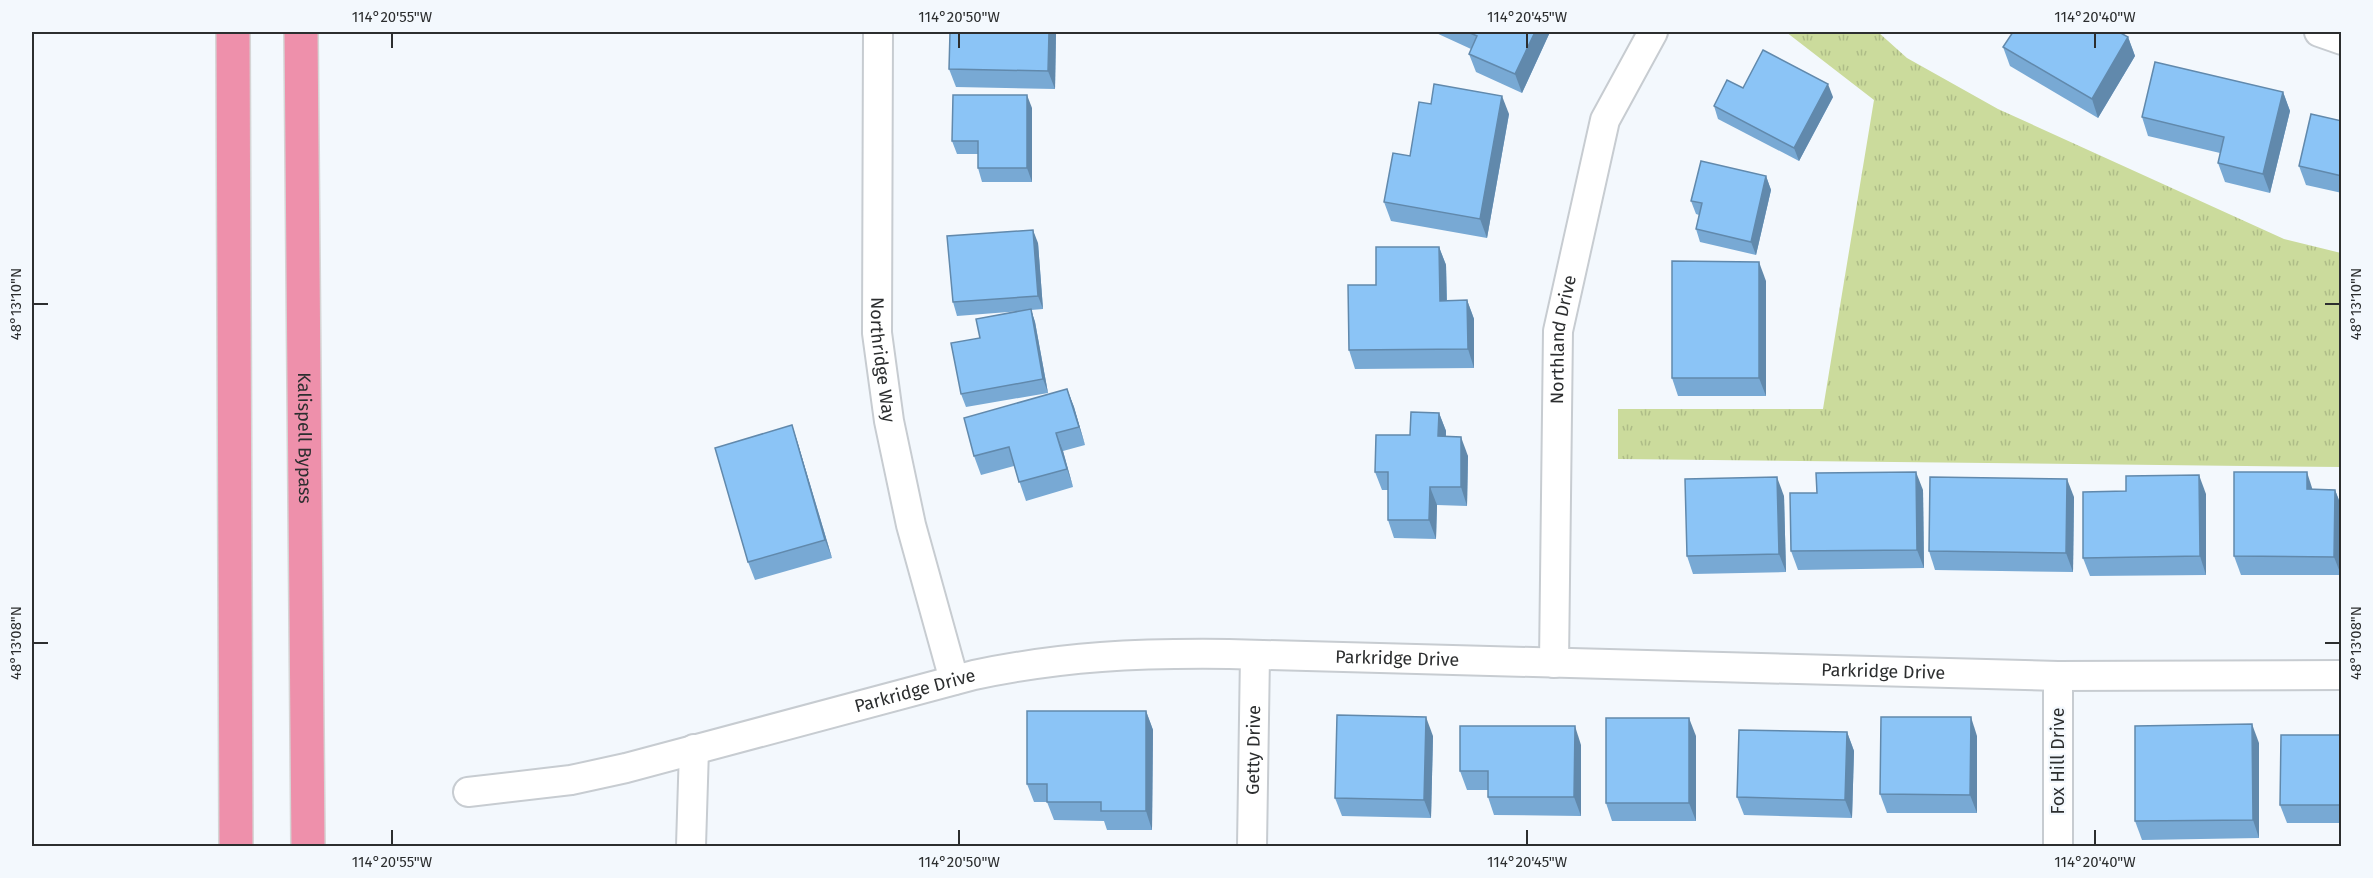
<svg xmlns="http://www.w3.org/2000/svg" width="2373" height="878" viewBox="0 0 2373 878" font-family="'Fira Sans',sans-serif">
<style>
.park{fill:url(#park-tufts)}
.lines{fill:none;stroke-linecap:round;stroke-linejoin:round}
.minor-casing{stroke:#c7ccd1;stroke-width:32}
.trunk-casing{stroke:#d5d5d5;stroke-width:36}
.minor{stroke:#fff;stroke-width:28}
.trunk{stroke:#ee90ab;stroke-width:33}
.wall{fill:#78a9d4}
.shaded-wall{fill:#6189ac}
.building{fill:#8bc4f6;stroke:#6189ac;stroke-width:1.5}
.ticks{fill:none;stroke:#2c2e2f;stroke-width:2}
.labels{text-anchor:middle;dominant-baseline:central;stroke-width:4.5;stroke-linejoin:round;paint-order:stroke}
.street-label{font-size:18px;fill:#2c2e2f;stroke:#f3f8fd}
.neatline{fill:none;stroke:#2c2e2f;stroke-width:2}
.ticks-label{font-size:15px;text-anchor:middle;fill:#2c2e2f}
</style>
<defs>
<pattern id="park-tufts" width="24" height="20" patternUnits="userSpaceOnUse" patternTransform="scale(1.5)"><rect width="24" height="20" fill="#cbdb9c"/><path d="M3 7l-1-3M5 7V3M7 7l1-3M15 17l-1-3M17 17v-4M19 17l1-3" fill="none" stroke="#aebc87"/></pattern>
</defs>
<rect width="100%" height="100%" fill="#f3f8fd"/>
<path class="park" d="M 1786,32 L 1878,32 L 1907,58 L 1998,109 L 2284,239 L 2341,253 L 2341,467 L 1618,459 L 1618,409 L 1823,409 L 1874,100 Z"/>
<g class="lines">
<defs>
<g id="minor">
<path id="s1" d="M 878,32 L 877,333 L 889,421 L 911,525 L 954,680"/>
<path d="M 2319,32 L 2342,40"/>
<path id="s2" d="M 1554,663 L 1558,331 L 1605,120 L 1653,32"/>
<path id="s3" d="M 468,792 L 571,780 L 626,768 L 974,675 C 1064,656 1138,653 1229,654 L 2058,676 L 2342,675"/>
<path d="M 691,846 L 694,749"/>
<path id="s4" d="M 1252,846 L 1255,655"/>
<path d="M 2058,846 L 2058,676"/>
</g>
<g id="trunk">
<path d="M 233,32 L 236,846"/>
<path id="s5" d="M 301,32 L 308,846"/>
</g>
</defs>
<use href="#minor" class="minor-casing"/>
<use href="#trunk" class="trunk-casing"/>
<use href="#minor" class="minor"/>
<use href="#trunk" class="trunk"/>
</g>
<g class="wall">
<path d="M 950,32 L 1056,32 L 1055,89 L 956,87 L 949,69 Z"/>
<path d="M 1434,32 L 1550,32 L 1522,93 L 1476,72 L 1469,54 L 1471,49 Z"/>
<path d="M 2128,37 L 2135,56 L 2098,118 L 2010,66 L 2003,47 Z"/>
<path d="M 1743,88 L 1833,97 L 1799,161 L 1718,119 L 1714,106 Z"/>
<path d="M 2283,92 L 2290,111 L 2270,193 L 2225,182 L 2218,163 L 2220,153 L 2148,136 L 2142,117 Z"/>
<path d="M 1431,104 L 1509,114 L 1487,238 L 1391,221 L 1384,202 L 1410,156 Z"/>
<path d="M 1032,108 L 1032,182 L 982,182 L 978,168 L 978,154 L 957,154 L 952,141 Z"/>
<path d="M 2342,121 L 2342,193 L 2306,185 L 2299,166 Z"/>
<path d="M 1766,176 L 1771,190 L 1756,255 L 1700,242 L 1696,229 L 1699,215 L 1696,214 L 1691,201 Z"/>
<path d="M 1038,243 L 1043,309 L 1031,310 L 1035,322 L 1048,393 L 966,407 L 961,394 L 980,338 L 1020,311 L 957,316 L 953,302 Z"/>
<path d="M 1439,247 L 1446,265 L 1447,300 L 1467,300 L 1474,319 L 1474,368 L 1355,369 L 1349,350 L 1376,285 Z"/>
<path d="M 1766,281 L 1766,396 L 1678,396 L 1672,378 Z"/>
<path d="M 1067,389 L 1074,407 L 1085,445 L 1063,451 L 1073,487 L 1026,501 L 1014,466 L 981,475 L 974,456 Z"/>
<path d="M 1439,413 L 1446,431 L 1446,437 L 1468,456 L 1467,506 L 1437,505 L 1436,539 L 1394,538 L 1388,520 L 1388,490 L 1382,490 L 1375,472 L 1410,435 Z"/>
<path d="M 792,425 L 798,444 L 832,558 L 755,580 L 748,562 Z"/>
<path d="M 2313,489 L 2335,490 L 2342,508 L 2341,575 L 2241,575 L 2234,556 Z"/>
<path d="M 1923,490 L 1924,568 L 1798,570 L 1791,551 Z"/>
<path d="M 2206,494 L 2206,575 L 2090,576 L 2083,558 Z"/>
<path d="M 1784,496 L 1786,572 L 1693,574 L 1687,556 Z"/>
<path d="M 2074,497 L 2073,572 L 1935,570 L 1929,551 Z"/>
<path d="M 1146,711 L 1153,730 L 1152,830 L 1107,830 L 1104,821 L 1054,820 L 1047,802 L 1034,802 L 1027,784 Z"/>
<path d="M 1847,732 L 1854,751 L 1852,818 L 1744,815 L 1737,797 Z"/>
<path d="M 2342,735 L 2342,823 L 2287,823 L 2280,805 Z"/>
<path d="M 1433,736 L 1431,818 L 1342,816 L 1335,798 Z"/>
<path d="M 1696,736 L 1696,821 L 1612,821 L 1606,803 Z"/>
<path d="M 1977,736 L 1977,813 L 1887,813 L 1880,794 Z"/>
<path d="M 2259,743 L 2259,838 L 2142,840 L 2135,821 Z"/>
<path d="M 1581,745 L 1581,816 L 1494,815 L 1488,797 L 1488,790 L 1467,790 L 1460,771 Z"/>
</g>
<g class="shaded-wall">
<path d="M 1049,32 L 1056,32 L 1055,89 L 1048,71 Z"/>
<path d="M 1535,32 L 1550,32 L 1522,93 L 1515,74 Z"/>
<path d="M 2128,37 L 2135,56 L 2098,118 L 2092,99 Z"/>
<path d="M 1828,84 L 1833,97 L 1799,161 L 1794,148 Z"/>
<path d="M 2283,92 L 2290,111 L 2270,193 L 2263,174 Z"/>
<path d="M 1027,95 L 1032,108 L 1032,182 L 1027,168 Z"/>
<path d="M 1502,96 L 1509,114 L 1487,238 L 1480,219 Z"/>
<path d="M 1766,176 L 1771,190 L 1756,255 L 1751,242 Z"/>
<path d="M 1033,230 L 1038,243 L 1043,309 L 1038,296 Z"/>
<path d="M 1439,247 L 1446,265 L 1447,319 L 1440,301 Z"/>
<path d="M 1759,262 L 1766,281 L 1766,396 L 1759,378 Z"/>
<path d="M 1467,300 L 1474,319 L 1474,368 L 1468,349 Z"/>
<path d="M 1031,309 L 1035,322 L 1048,393 L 1043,379 Z"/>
<path d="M 1067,389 L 1074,407 L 1085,445 L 1079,427 Z"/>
<path d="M 1439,413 L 1446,431 L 1445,455 L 1438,436 Z"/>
<path d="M 792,425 L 798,444 L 832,558 L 825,540 Z"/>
<path d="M 1056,433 L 1063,451 L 1073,487 L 1067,469 Z"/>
<path d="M 1461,437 L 1468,456 L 1467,506 L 1461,487 Z"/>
<path d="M 1916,472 L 1923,490 L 1924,568 L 1917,550 Z"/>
<path d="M 2307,472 L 2313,491 L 2307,489 Z"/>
<path d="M 2199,475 L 2206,494 L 2206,575 L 2200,556 Z"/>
<path d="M 1777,477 L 1784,496 L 1786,572 L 1779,554 Z"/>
<path d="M 2067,479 L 2074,497 L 2073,572 L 2066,553 Z"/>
<path d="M 1430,487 L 1437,505 L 1436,539 L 1429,520 Z"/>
<path d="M 2335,490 L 2342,508 L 2341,575 L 2334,557 Z"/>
<path d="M 1146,711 L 1153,730 L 1152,830 L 1146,811 Z"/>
<path d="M 1426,717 L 1433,736 L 1431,818 L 1424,800 Z"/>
<path d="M 1971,717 L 1977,736 L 1977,813 L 1970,795 Z"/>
<path d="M 1689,718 L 1696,736 L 1696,821 L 1689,803 Z"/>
<path d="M 2252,724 L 2259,743 L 2259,838 L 2253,820 Z"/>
<path d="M 1575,726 L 1581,745 L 1581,816 L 1574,797 Z"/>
<path d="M 1847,732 L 1854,751 L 1852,818 L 1845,800 Z"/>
</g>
<g class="building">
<path d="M 950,32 L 1049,32 L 1048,71 L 949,69 Z"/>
<path d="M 1468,32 L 1535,32 L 1515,74 L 1469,54 L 1477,36 Z"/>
<path d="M 2013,32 L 2119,32 L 2128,37 L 2092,99 L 2003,47 Z"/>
<path d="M 1763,50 L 1828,84 L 1794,148 L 1714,106 L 1727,80 L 1743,88 Z"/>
<path d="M 2155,62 L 2283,92 L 2263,174 L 2218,163 L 2224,137 L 2142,117 Z"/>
<path d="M 1434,84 L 1502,96 L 1480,219 L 1384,202 L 1393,153 L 1410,156 L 1419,102 L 1431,104 Z"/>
<path d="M 953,95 L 1027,95 L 1027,168 L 978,168 L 978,141 L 952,141 Z"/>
<path d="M 2311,114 L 2342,121 L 2342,176 L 2299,166 Z"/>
<path d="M 1701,161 L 1766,176 L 1751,242 L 1696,229 L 1702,203 L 1691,201 Z"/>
<path d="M 1033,230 L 1038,296 L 953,302 L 947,236 Z"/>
<path d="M 1376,247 L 1439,247 L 1440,301 L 1467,300 L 1468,349 L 1349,350 L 1348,285 L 1376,285 Z"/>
<path d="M 1672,261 L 1759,262 L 1759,378 L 1672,378 Z"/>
<path d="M 1031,309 L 1043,379 L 961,394 L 951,343 L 980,338 L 976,319 Z"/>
<path d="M 1067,389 L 1079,427 L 1056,433 L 1067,469 L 1019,482 L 1009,447 L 974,456 L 964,418 Z"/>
<path d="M 1411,412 L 1439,413 L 1438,436 L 1461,437 L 1461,487 L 1430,487 L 1429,520 L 1388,520 L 1388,472 L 1375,472 L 1376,435 L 1410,435 Z"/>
<path d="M 792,425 L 825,540 L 748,562 L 715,448 Z"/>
<path d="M 1916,472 L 1917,550 L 1791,551 L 1790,493 L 1817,493 L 1816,473 Z"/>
<path d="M 2234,472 L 2307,472 L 2307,489 L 2335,490 L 2334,557 L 2234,556 Z"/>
<path d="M 2199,475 L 2200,556 L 2083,558 L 2083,492 L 2126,491 L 2126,476 Z"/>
<path d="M 1777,477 L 1779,554 L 1687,556 L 1685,479 Z"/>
<path d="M 1930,477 L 2067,479 L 2066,553 L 1929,551 Z"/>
<path d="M 1027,711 L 1146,711 L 1146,811 L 1101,811 L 1101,802 L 1047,802 L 1047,784 L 1027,784 Z"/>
<path d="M 1337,715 L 1426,717 L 1424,800 L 1335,798 Z"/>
<path d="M 1881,717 L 1971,717 L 1970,795 L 1880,794 Z"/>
<rect x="1606" y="718" width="83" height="85"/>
<path d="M 2252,724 L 2253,820 L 2135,821 L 2135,726 Z"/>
<path d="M 1460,726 L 1575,726 L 1574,797 L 1488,797 L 1488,771 L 1460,771 Z"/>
<path d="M 1739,730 L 1847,732 L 1845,800 L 1737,797 Z"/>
<path d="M 2281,735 L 2342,735 L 2342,805 L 2280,805 Z"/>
</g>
<path class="ticks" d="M 392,33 L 392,48M 959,33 L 959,48M 1527,33 L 1527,48M 2095,33 L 2095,48M 33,304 L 48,304M 2325,304 L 2340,304M 33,643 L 48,643M 2325,643 L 2340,643M 392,830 L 392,845M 959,830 L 959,845M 1527,830 L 1527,845M 2095,830 L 2095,845"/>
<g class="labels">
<g class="street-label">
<text stroke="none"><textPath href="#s2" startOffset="324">Northland Drive</textPath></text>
<text stroke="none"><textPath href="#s1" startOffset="328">Northridge Way</textPath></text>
<text stroke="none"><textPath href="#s5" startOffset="406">Kalispell Bypass</textPath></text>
<text stroke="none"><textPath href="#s3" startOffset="945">Parkridge Drive</textPath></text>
<text stroke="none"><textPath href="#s3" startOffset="1431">Parkridge Drive</textPath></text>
<text stroke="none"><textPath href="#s3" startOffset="459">Parkridge Drive</textPath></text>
<text stroke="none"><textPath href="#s4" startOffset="96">Getty Drive</textPath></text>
<text transform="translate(2058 761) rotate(-90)">Fox Hill Drive</text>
</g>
</g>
<rect width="2373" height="878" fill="none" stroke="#f3f8fd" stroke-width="66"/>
<rect x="33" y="33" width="2307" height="812" class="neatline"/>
<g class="ticks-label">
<text x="392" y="22">114°20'55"W</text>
<text x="959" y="22">114°20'50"W</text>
<text x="1527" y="22">114°20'45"W</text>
<text x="2095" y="22">114°20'40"W</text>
<text transform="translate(16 304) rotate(-90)" y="5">48°13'10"N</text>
<text transform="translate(2356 304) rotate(-90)" y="5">48°13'10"N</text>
<text transform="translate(16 643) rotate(-90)" y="5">48°13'08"N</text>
<text transform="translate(2356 643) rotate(-90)" y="5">48°13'08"N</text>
<text x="392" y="867">114°20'55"W</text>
<text x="959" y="867">114°20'50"W</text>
<text x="1527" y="867">114°20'45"W</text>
<text x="2095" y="867">114°20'40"W</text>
</g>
</svg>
